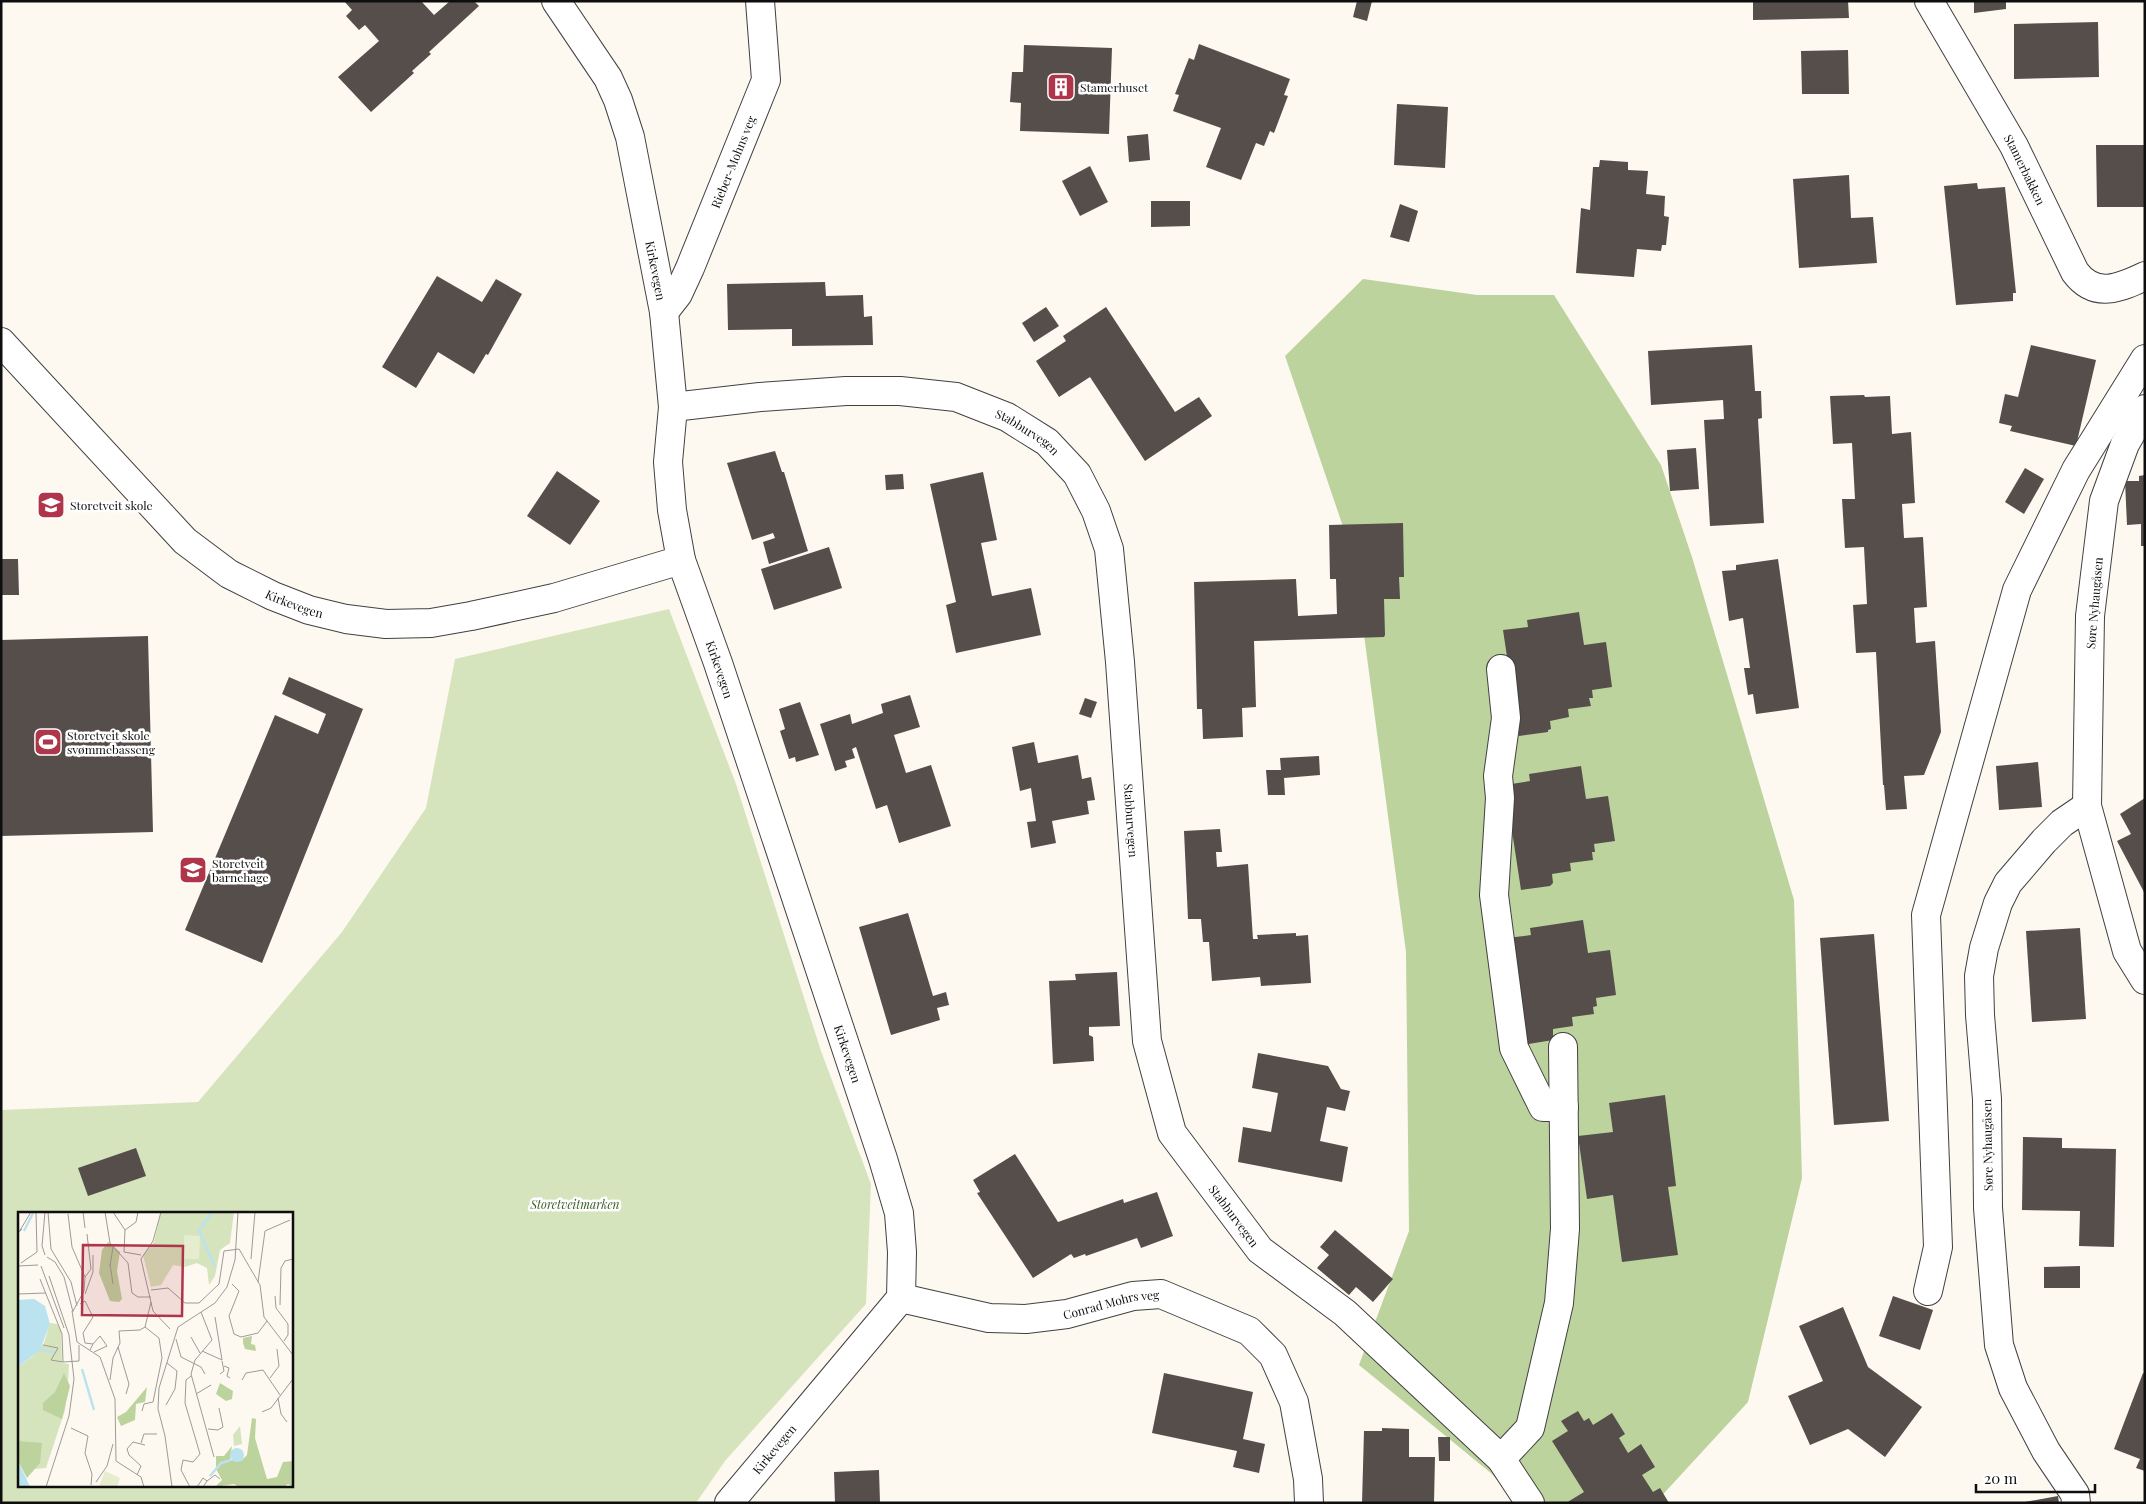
<svg xmlns="http://www.w3.org/2000/svg" width="2146" height="1504" viewBox="0 0 2146 1504" font-family="'Playfair Display',serif">
<style>
.green{fill:#d6e4bd;fill-rule:evenodd}
.forest{fill:#bcd39e}
.building{fill:#554e4b}
.lines{fill:none;stroke-linecap:round;stroke-linejoin:round}
.minor-casing{stroke:#414141;stroke-width:30}
.tertiary-casing{stroke:#414141;stroke-width:30}
.minor{stroke:#fff;stroke-width:28}
.tertiary{stroke:#fff;stroke-width:28}
.labels{text-anchor:middle;dominant-baseline:central;stroke-width:5;stroke-linejoin:round;paint-order:stroke}
.poi-label{font-size:12px;fill:#0e0e0e;stroke:#fff;text-anchor:start}
.street-label{font-size:12px;fill:#0e0e0e;stroke:#fff}
.park-label{font-size:12px;font-style:italic;fill:#385e25;stroke:#fff}
.inset-river{fill:none;stroke:#bae2ef;stroke-width:2.5}
.inset-road{fill:none;stroke:#9d9b96;stroke-width:1}
.view{fill:#ae354a;fill-opacity:0.15;stroke:#ae354a;stroke-width:2.5}
.inset-edge{fill:none;stroke:#0e0e0e;stroke-width:2.5}
</style>
<rect width="100%" height="100%" fill="#fdf9f0"/>
<path class="green" d="M 669,609 L 736,784 L 821,1051 L 871,1184 L 866,1304 L 725,1461 L 696,1503 L 1,1503 L 1,1110 L 198,1102 L 342,932 L 426,808 L 455,659 ZM 19,1213 L 291,1213 L 291,1485 L 19,1485 Z"/>
<path class="forest" d="M 1363,279 L 1477,295 L 1554,295 L 1661,465 L 1692,557 L 1794,900 L 1802,1178 L 1748,1402 L 1655,1503 L 1516,1503 L 1492,1474 L 1359,1365 L 1409,1231 L 1406,952 L 1354,559 L 1285,356 Z"/>
<g class="building">
<path d="M 344,1 L 421,1 L 434,15 L 450,1 L 474,1 L 479,6 L 429,52 L 431,54 L 412,71 L 414,73 L 371,112 L 338,77 L 379,41 L 365,25 L 359,30 L 346,16 L 352,10 Z"/>
<path d="M 1357,1 L 1372,1 L 1367,21 L 1353,17 Z"/>
<path d="M 1753,1 L 1848,1 L 1849,18 L 1753,20 Z"/>
<path d="M 1974,1 L 2006,1 L 2006,9 L 1974,13 Z"/>
<path d="M 2098,22 L 2099,77 L 2014,79 L 2014,24 Z"/>
<path d="M 1199,44 L 1290,79 L 1284,95 L 1288,96 L 1274,133 L 1270,131 L 1264,146 L 1256,143 L 1241,180 L 1206,167 L 1221,128 L 1173,111 L 1179,95 L 1175,94 L 1189,58 L 1194,60 Z"/>
<path d="M 1024,45 L 1112,48 L 1109,134 L 1020,131 L 1021,103 L 1010,102 L 1012,72 L 1023,72 Z"/>
<path d="M 1848,50 L 1849,94 L 1802,94 L 1801,51 Z"/>
<path d="M 1397,104 L 1448,107 L 1445,168 L 1394,165 Z"/>
<path d="M 1148,134 L 1150,160 L 1129,162 L 1127,136 Z"/>
<path d="M 2096,145 L 2145,145 L 2145,207 L 2097,207 Z"/>
<path d="M 1600,160 L 1628,162 L 1628,170 L 1648,171 L 1646,194 L 1665,196 L 1664,216 L 1669,217 L 1666,245 L 1662,245 L 1661,251 L 1637,249 L 1634,277 L 1576,273 L 1581,208 L 1590,210 L 1593,167 L 1599,167 Z"/>
<path d="M 1090,166 L 1108,202 L 1080,216 L 1062,181 Z"/>
<path d="M 1849,175 L 1851,218 L 1873,217 L 1877,263 L 1799,268 L 1793,179 Z"/>
<path d="M 1977,183 L 1978,189 L 2005,187 L 2016,293 L 2013,293 L 2013,301 L 1956,305 L 1944,186 Z"/>
<path d="M 1151,201 L 1190,201 L 1190,226 L 1151,227 Z"/>
<path d="M 1400,204 L 1418,211 L 1409,242 L 1390,237 Z"/>
<path d="M 437,276 L 482,302 L 496,279 L 522,294 L 488,355 L 486,354 L 474,374 L 438,352 L 416,388 L 382,367 Z"/>
<path d="M 825,282 L 826,296 L 863,295 L 864,317 L 872,316 L 873,345 L 792,346 L 792,329 L 728,330 L 727,284 Z"/>
<path d="M 1046,307 L 1059,326 L 1034,342 L 1022,323 Z"/>
<path d="M 1106,307 L 1175,412 L 1199,397 L 1212,416 L 1145,461 L 1090,377 L 1059,397 L 1036,361 L 1066,341 L 1063,336 Z"/>
<path d="M 1752,345 L 1755,391 L 1761,391 L 1762,418 L 1758,419 L 1764,523 L 1710,526 L 1704,420 L 1724,419 L 1723,400 L 1651,405 L 1648,351 Z"/>
<path d="M 2031,345 L 2096,360 L 2076,446 L 2010,431 L 2012,426 L 1999,423 L 2005,394 L 2018,397 Z"/>
<path d="M 1864,395 L 1865,397 L 1890,396 L 1892,434 L 1911,432 L 1915,503 L 1902,504 L 1904,538 L 1923,537 L 1927,607 L 1914,608 L 1916,643 L 1935,641 L 1941,732 L 1924,775 L 1904,776 L 1907,809 L 1886,810 L 1884,785 L 1883,785 L 1876,652 L 1856,653 L 1853,605 L 1867,604 L 1864,547 L 1845,548 L 1842,499 L 1855,499 L 1852,443 L 1833,444 L 1830,396 Z"/>
<path d="M 1696,448 L 1699,489 L 1670,491 L 1667,450 Z"/>
<path d="M 775,451 L 782,472 L 784,472 L 808,551 L 769,564 L 763,542 L 775,538 L 773,533 L 752,540 L 727,463 Z"/>
<path d="M 2025,468 L 2044,479 L 2024,514 L 2005,502 Z"/>
<path d="M 557,471 L 600,501 L 570,545 L 527,516 Z"/>
<path d="M 983,472 L 997,540 L 981,543 L 992,596 L 1031,588 L 1041,635 L 956,653 L 946,605 L 956,602 L 930,484 Z"/>
<path d="M 903,474 L 904,489 L 886,490 L 885,475 Z"/>
<path d="M 2145,475 L 2145,546 L 2141,546 L 2141,524 L 2127,525 L 2125,481 L 2139,481 L 2139,476 Z"/>
<path d="M 1403,523 L 1404,577 L 1399,577 L 1400,599 L 1384,599 L 1385,635 L 1384,637 L 1254,641 L 1256,707 L 1242,708 L 1243,737 L 1203,739 L 1202,709 L 1197,709 L 1194,582 L 1296,579 L 1298,616 L 1337,614 L 1336,579 L 1330,579 L 1329,525 Z"/>
<path d="M 829,547 L 842,588 L 774,610 L 761,569 Z"/>
<path d="M 1,559 L 18,559 L 19,595 L 1,595 Z"/>
<path d="M 1778,559 L 1799,708 L 1756,714 L 1753,694 L 1748,695 L 1744,668 L 1750,668 L 1743,618 L 1729,621 L 1722,571 L 1736,570 L 1736,565 Z"/>
<path d="M 1579,612 L 1584,645 L 1606,642 L 1612,687 L 1592,690 L 1593,698 L 1589,698 L 1591,706 L 1568,709 L 1569,717 L 1550,721 L 1551,729 L 1548,730 L 1548,732 L 1519,736 L 1503,630 L 1528,627 L 1527,620 Z"/>
<path d="M 148,636 L 153,832 L 1,836 L 1,640 Z"/>
<path d="M 289,677 L 363,709 L 262,963 L 185,930 L 275,715 L 318,734 L 326,714 L 282,694 Z"/>
<path d="M 910,695 L 920,727 L 894,735 L 906,773 L 931,765 L 951,826 L 899,843 L 887,805 L 876,809 L 856,747 L 852,749 L 855,758 L 845,761 L 847,767 L 835,771 L 820,724 L 850,714 L 852,724 L 883,713 L 881,704 Z"/>
<path d="M 1085,698 L 1097,702 L 1091,718 L 1079,714 Z"/>
<path d="M 800,702 L 819,755 L 796,762 L 795,757 L 789,759 L 780,731 L 785,729 L 779,709 Z"/>
<path d="M 1034,742 L 1038,763 L 1078,755 L 1082,779 L 1091,777 L 1095,800 L 1087,801 L 1089,814 L 1052,821 L 1056,843 L 1031,848 L 1027,822 L 1036,821 L 1031,788 L 1020,791 L 1012,747 Z"/>
<path d="M 1319,756 L 1320,775 L 1284,778 L 1285,795 L 1268,795 L 1266,770 L 1281,770 L 1280,758 Z"/>
<path d="M 2038,762 L 2042,807 L 1999,810 L 1996,766 Z"/>
<path d="M 1581,766 L 1586,799 L 1608,796 L 1615,841 L 1594,844 L 1595,852 L 1592,852 L 1593,860 L 1570,863 L 1571,871 L 1552,874 L 1553,883 L 1550,886 L 1521,890 L 1505,785 L 1530,781 L 1529,774 Z"/>
<path d="M 2145,798 L 2145,894 L 2117,841 L 2131,834 L 2120,814 Z"/>
<path d="M 1220,829 L 1222,852 L 1216,852 L 1217,867 L 1248,864 L 1253,939 L 1258,939 L 1257,935 L 1296,933 L 1296,936 L 1308,935 L 1311,983 L 1261,986 L 1260,977 L 1212,981 L 1209,942 L 1203,942 L 1201,919 L 1188,919 L 1184,831 Z"/>
<path d="M 908,913 L 933,996 L 946,992 L 949,1005 L 937,1008 L 940,1020 L 891,1035 L 859,927 Z"/>
<path d="M 1583,920 L 1588,953 L 1610,950 L 1616,995 L 1596,998 L 1597,1006 L 1593,1007 L 1594,1014 L 1572,1017 L 1573,1026 L 1553,1029 L 1553,1040 L 1522,1045 L 1507,938 L 1531,935 L 1530,928 Z"/>
<path d="M 2080,928 L 2086,1019 L 2032,1022 L 2026,931 Z"/>
<path d="M 1874,934 L 1889,1121 L 1834,1125 L 1820,938 Z"/>
<path d="M 1117,972 L 1120,1026 L 1089,1027 L 1089,1035 L 1093,1037 L 1094,1061 L 1053,1064 L 1049,981 L 1076,980 L 1075,974 Z"/>
<path d="M 1258,1053 L 1328,1066 L 1341,1089 L 1350,1091 L 1345,1111 L 1327,1107 L 1320,1141 L 1348,1147 L 1342,1182 L 1238,1162 L 1243,1127 L 1271,1132 L 1278,1093 L 1252,1088 Z"/>
<path d="M 1665,1095 L 1676,1186 L 1668,1187 L 1678,1255 L 1622,1262 L 1613,1195 L 1587,1199 L 1578,1136 L 1613,1132 L 1609,1103 Z"/>
<path d="M 2023,1137 L 2062,1138 L 2062,1148 L 2116,1149 L 2114,1247 L 2079,1246 L 2080,1211 L 2022,1210 Z"/>
<path d="M 136,1148 L 146,1176 L 88,1196 L 78,1168 Z"/>
<path d="M 1015,1154 L 1058,1222 L 1123,1199 L 1124,1203 L 1157,1192 L 1173,1236 L 1141,1248 L 1137,1238 L 1086,1256 L 1085,1254 L 1074,1258 L 1071,1254 L 1033,1278 L 977,1193 L 980,1192 L 973,1180 Z"/>
<path d="M 1335,1230 L 1393,1279 L 1373,1302 L 1356,1287 L 1349,1295 L 1317,1268 L 1329,1255 L 1320,1247 Z"/>
<path d="M 2080,1266 L 2080,1288 L 2044,1288 L 2044,1267 Z"/>
<path d="M 1893,1296 L 1933,1310 L 1920,1350 L 1879,1336 Z"/>
<path d="M 1843,1307 L 1868,1367 L 1922,1407 L 1885,1457 L 1848,1429 L 1810,1445 L 1788,1396 L 1823,1381 L 1799,1326 Z"/>
<path d="M 1164,1373 L 1253,1392 L 1243,1439 L 1265,1444 L 1259,1473 L 1233,1467 L 1237,1451 L 1152,1433 Z"/>
<path d="M 2143,1373 L 2145,1374 L 2145,1471 L 2136,1468 L 2140,1459 L 2114,1449 Z"/>
<path d="M 1578,1411 L 1584,1421 L 1589,1418 L 1593,1425 L 1612,1413 L 1625,1434 L 1619,1438 L 1628,1453 L 1641,1444 L 1655,1467 L 1642,1475 L 1653,1492 L 1660,1488 L 1669,1503 L 1566,1503 L 1584,1492 L 1552,1441 L 1568,1431 L 1561,1421 Z"/>
<path d="M 1382,1428 L 1409,1429 L 1409,1457 L 1435,1457 L 1434,1503 L 1362,1503 L 1364,1431 L 1382,1431 Z"/>
<path d="M 1438,1437 L 1450,1437 L 1450,1461 L 1439,1461 Z"/>
<path d="M 879,1470 L 880,1503 L 835,1503 L 834,1472 Z"/>
<path d="M 2058,1496 L 2059,1503 L 2025,1503 L 2025,1502 Z"/>
</g>
<g class="lines">
<defs>
<g id="minor">
<path id="s1" d="M 556,1 L 608,78 L 618,100 L 630,137 L 664,312 L 673,407 L 668,462 L 672,510 L 681,560 L 718,663 L 883,1159 L 899,1213 L 902,1252 L 901,1298 L 729,1503"/>
<path id="s2" d="M 1929,1 L 2014,146 L 2075,272 C 2095,299 2120,288 2145,276"/>
<path id="s3" d="M 664,312 L 678,294 L 690,268 L 766,80 L 760,1"/>
<path id="s4" d="M 673,407 L 760,397 L 846,391 L 900,391 L 956,397 L 1007,417 L 1047,442 L 1077,474 L 1096,511 L 1109,549 L 1120,662 L 1147,1041 L 1172,1133 L 1260,1250 L 1345,1313 L 1501,1459 L 1530,1503"/>
<path d="M 2145,409 L 2125,444 L 2104,501 L 2090,616 L 2087,806 L 2127,951 L 2145,980"/>
<path d="M 1501,669 L 1506,718 L 1498,776 L 1500,798 L 1494,895 L 1514,1048 L 1543,1107 L 1564,1107"/>
<path d="M 1928,1291 L 1938,1247 L 1926,915 L 2017,590 L 2076,470 L 2145,359"/>
<path id="s5" d="M 901,1298 L 989,1318 L 1026,1319 L 1067,1314 L 1133,1296 L 1161,1294 L 1249,1331 L 1273,1355 L 1294,1402 L 1308,1479 L 1309,1503"/>
<path d="M 1501,1459 L 1530,1428 L 1559,1303 L 1565,1229 L 1563,1047"/>
<path d="M 2076,1503 L 2075,1494 L 2046,1451 L 2013,1388 L 1999,1345 L 1988,1208 L 1987,1099 L 1980,1015 L 1979,976 L 1984,948 L 1998,903 L 2008,883 L 2044,841 L 2062,823 L 2087,806"/>
</g>
<g id="tertiary">
<path id="s6" d="M 1,342 L 185,541 L 229,574 L 273,596 L 309,610 L 346,619 L 386,624 L 431,623 L 471,616 L 554,598 L 681,560"/>
</g>
</defs>
<use href="#minor" class="minor-casing"/>
<use href="#tertiary" class="tertiary-casing"/>
<use href="#minor" class="minor"/>
<use href="#tertiary" class="tertiary"/>
</g>
<defs>
<symbol id="building-square" viewBox="-11 -11 22 22"><rect x="-9" y="-9" width="18" height="18" rx="4" fill="#ae354a" stroke="#fff"/><path d="M-4-6H4V6H1V3H-1V6H-4ZM-2.5-4.3h1.7v1.8h-1.7ZM.8-4.3h1.7v1.8H.8ZM-2.5-1h1.7V.8h-1.7ZM.8-1h1.7V.8H.8Z" fill="#fff"/></symbol>
<symbol id="school-square" viewBox="-11 -11 22 22"><rect x="-9" y="-9" width="18" height="18" rx="4" fill="#ae354a" stroke="#fff"/><path d="M0-5L7-2L0 1L-7-2ZM-4 1L0 2.5L4 1V4Q0 6-4 4Z" fill="#fff"/></symbol>
<symbol id="stadium-square" viewBox="-11 -11 22 22"><rect x="-9" y="-9" width="18" height="18" rx="4" fill="#ae354a" stroke="#fff"/><path d="M0-5a6.5 5 0 1 0 0 10a6.5 5 0 1 0 0-10ZM-3.5-1.8h7v3.6h-7Z" fill="#fff"/></symbol>
</defs>
<g fill-rule="evenodd">
<use href="#building-square" x="1045" y="71" width="32" height="32"/>
<use href="#school-square" x="35" y="489" width="32" height="32"/>
<use href="#stadium-square" x="32" y="726" width="32" height="32"/>
<use href="#school-square" x="177" y="854" width="32" height="32"/>
</g>
<g class="labels">
<g class="poi-label">
<text x="1080" y="87">Stamerhuset</text>
<text x="70" y="505">Storetveit skole</text>
<text x="67" y="735">Storetveit skole<tspan x="67" dy="14">svømmebasseng</tspan></text>
<text x="212" y="863">Storetveit<tspan x="212" dy="14">barnehage</tspan></text>
</g>
<g class="street-label">
<text stroke="none"><textPath href="#s3" startOffset="166">Rieber-Mohns veg</textPath></text>
<text stroke="none"><textPath href="#s2" startOffset="194">Stamerbakken</textPath></text>
<text stroke="none"><textPath href="#s1" startOffset="292">Kirkevegen</textPath></text>
<text stroke="none"><textPath href="#s4" startOffset="364">Stabburvegen</textPath></text>
<text stroke="none"><textPath href="#s6" startOffset="398">Kirkevegen</textPath></text>
<text transform="translate(2094 603) rotate(-85)">Søre Nyhaugåsen</text>
<text stroke="none"><textPath href="#s1" startOffset="700">Kirkevegen</textPath></text>
<text stroke="none"><textPath href="#s4" startOffset="784">Stabburvegen</textPath></text>
<text stroke="none"><textPath href="#s1" startOffset="1105">Kirkevegen</textPath></text>
<text transform="translate(1987 1145) rotate(-91)">Søre Nyhaugåsen</text>
<text stroke="none"><textPath href="#s4" startOffset="1204">Stabburvegen</textPath></text>
<text stroke="none"><textPath href="#s5" startOffset="214">Conrad Mohrs veg</textPath></text>
<text transform="translate(774 1449) rotate(-50)">Kirkevegen</text>
</g>
<g class="park-label">
<text x="575" y="1204">Storetveitmarken</text>
</g>
</g>
<g transform="translate(18 1212)">
<rect width="275" height="275" fill="#fdf9f0"/>
<path d="M 143,0 L 216,0 L 212,31 L 202,38 L 197,64 L 191,73 L 189,56 L 179,51 L 167,55 L 155,53 L 143,73 L 133,75 L 125,43 L 136,30 ZM 32,111 L 39,112 L 43,118 L 44,151 L 51,152 L 50,171 L 47,198 L 28,256 L 16,257 L 0,249 L 0,155 L 15,144 L 26,131 ZM 222,214 L 224,232 L 216,234 L 215,223 Z" fill="#d6e4bd"/>
<path d="M 90,30 L 102,40 L 99,59 L 104,87 L 101,90 L 92,89 L 81,61 L 84,38 ZM 234,124 L 233,132 L 237,133 L 238,139 L 227,137 L 225,131 L 225,126 ZM 46,161 L 52,174 L 44,207 L 25,198 L 25,191 L 37,180 ZM 202,171 L 215,179 L 214,187 L 208,189 L 198,182 ZM 129,175 L 127,190 L 118,192 L 117,208 L 103,214 L 99,205 L 108,200 ZM 234,206 L 238,207 L 237,226 L 249,267 L 259,265 L 265,250 L 275,249 L 275,275 L 270,272 L 266,275 L 221,275 L 216,272 L 197,275 L 204,268 L 198,257 L 198,244 L 206,244 L 214,234 L 212,248 L 223,249 L 229,243 ZM 0,229 L 24,231 L 22,251 L 9,266 L 0,249 Z" fill="#bcd39e"/>
<path d="M 166,23 L 182,24 L 181,47 L 166,47 ZM 87,259 L 102,266 L 99,275 L 81,275 Z" fill="#e6ecce"/>
<path d="M 16,87 L 27,94 L 32,112 L 22,138 L 0,155 L 0,88 ZM212 243a7 7 0 1 1 14 0a7 7 0 1 1-14 0ZM 0,249 L 8,266 L 12,275 L 0,275 Z" fill="#bae2ef"/>
<path class="inset-river" d="M 194,0 L 181,19 L 197,55M 6,19 L 15,1M 22,138 L 37,140M 64,157 L 76,198M 192,264 L 203,251 L 213,248"/>
<path class="inset-road" d="M 27,0 L 24,34 L 27,43M 30,0 L 33,37 L 53,70 L 59,94M 65,0 L 67,16M 87,0 L 92,31 L 110,51 L 114,81 L 120,85 L 133,85M 95,0 L 107,18 L 106,40 L 123,43M 143,0 L 135,29 L 123,47 L 135,99 L 152,117M 50,2 L 54,35 L 67,65 L 66,79 L 55,99M 4,17 L 1,20 L 13,0M 107,18 L 118,10 L 120,0M 29,45 L 37,50 L 46,65 L 55,100M 233,47 L 237,0M 3,51 L 19,40 L 18,0M 92,52 L 95,72M 0,54 L 20,53M 23,54 L 46,116M 92,54 L 95,35M 67,65 L 73,57 L 69,22M 22,67 L 44,122 L 45,150 L 61,149 L 61,133M 240,70 L 247,19 L 272,8M 214,72 L 221,79 L 211,104 L 216,122 L 223,125 L 240,121 L 249,109M 133,78 L 150,76 L 167,91 L 181,91 L 201,72 L 206,39 L 221,37 L 242,73 L 246,105 L 275,143M 0,82 L 28,81M 67,82 L 75,60 L 75,43M 257,84 L 258,96 L 270,112 L 270,123 L 266,129M 62,92 L 67,89 L 75,105 L 65,121 L 67,131 L 75,132 L 72,138M 262,93 L 263,56 L 267,49 L 275,47M 54,99 L 59,130 L 82,145 L 97,187 L 98,249 L 123,265 L 126,275M 183,100 L 194,128 L 177,148 L 173,162 L 196,245M 127,115 L 133,90M 173,125 L 182,141M 158,127 L 163,145 L 183,155 L 187,162M 75,132 L 82,124 L 89,134 L 76,140M 25,133 L 40,136 L 33,148 L 45,150M 100,135 L 111,172 L 108,182M 184,139 L 204,148 L 197,105M 206,154 L 211,156 L 209,164 L 212,166M 202,162 L 206,159 L 204,149M 252,166 L 261,154 L 259,137M 92,168 L 95,146 L 102,131 L 101,119 L 122,118 L 127,115M 224,168 L 228,161 L 245,158 L 262,183M 178,182 L 193,173M 260,186 L 263,202 L 269,210M 148,193 L 157,177 L 159,159 L 149,151M 124,199 L 126,192 L 135,190 L 144,146 L 141,126 L 127,115M 244,200 L 253,196 L 275,167M 53,216 L 70,224 L 67,241 L 74,262 L 73,273M 190,217 L 200,218 L 205,215 L 201,196M 123,231 L 126,222 L 139,222M 119,263 L 123,254 L 111,243 L 109,237 L 115,230 L 127,233M 189,269 L 197,263 L 202,267M 78,270 L 89,254 L 95,232M 28,275 L 51,204 L 56,167 L 51,123 L 31,64M 154,275 L 147,224 L 140,197 L 141,176 L 160,115 L 197,91 L 209,75 L 217,48 L 220,0M 172,275 L 163,258 L 165,248 L 175,250 L 182,242 L 167,191 L 168,168 L 173,164M 179,275 L 185,266 L 189,269 L 185,275"/>
<path class="view" d="M 65,33 L 165,34 L 164,104 L 64,103 Z"/>
<rect width="275" height="275" class="inset-edge"/>
</g>
<rect width="2146" height="1504" fill="none" stroke="#0e0e0e" stroke-width="5"/>
<path d="M1976 1484v8h119v-8" fill="none" stroke="#0e0e0e" stroke-width="2.5"/>
<text x="1984" y="1484" font-size="15" fill="#0e0e0e" stroke="#ffffff" stroke-width="4" paint-order="stroke">20 m</text>
</svg>
